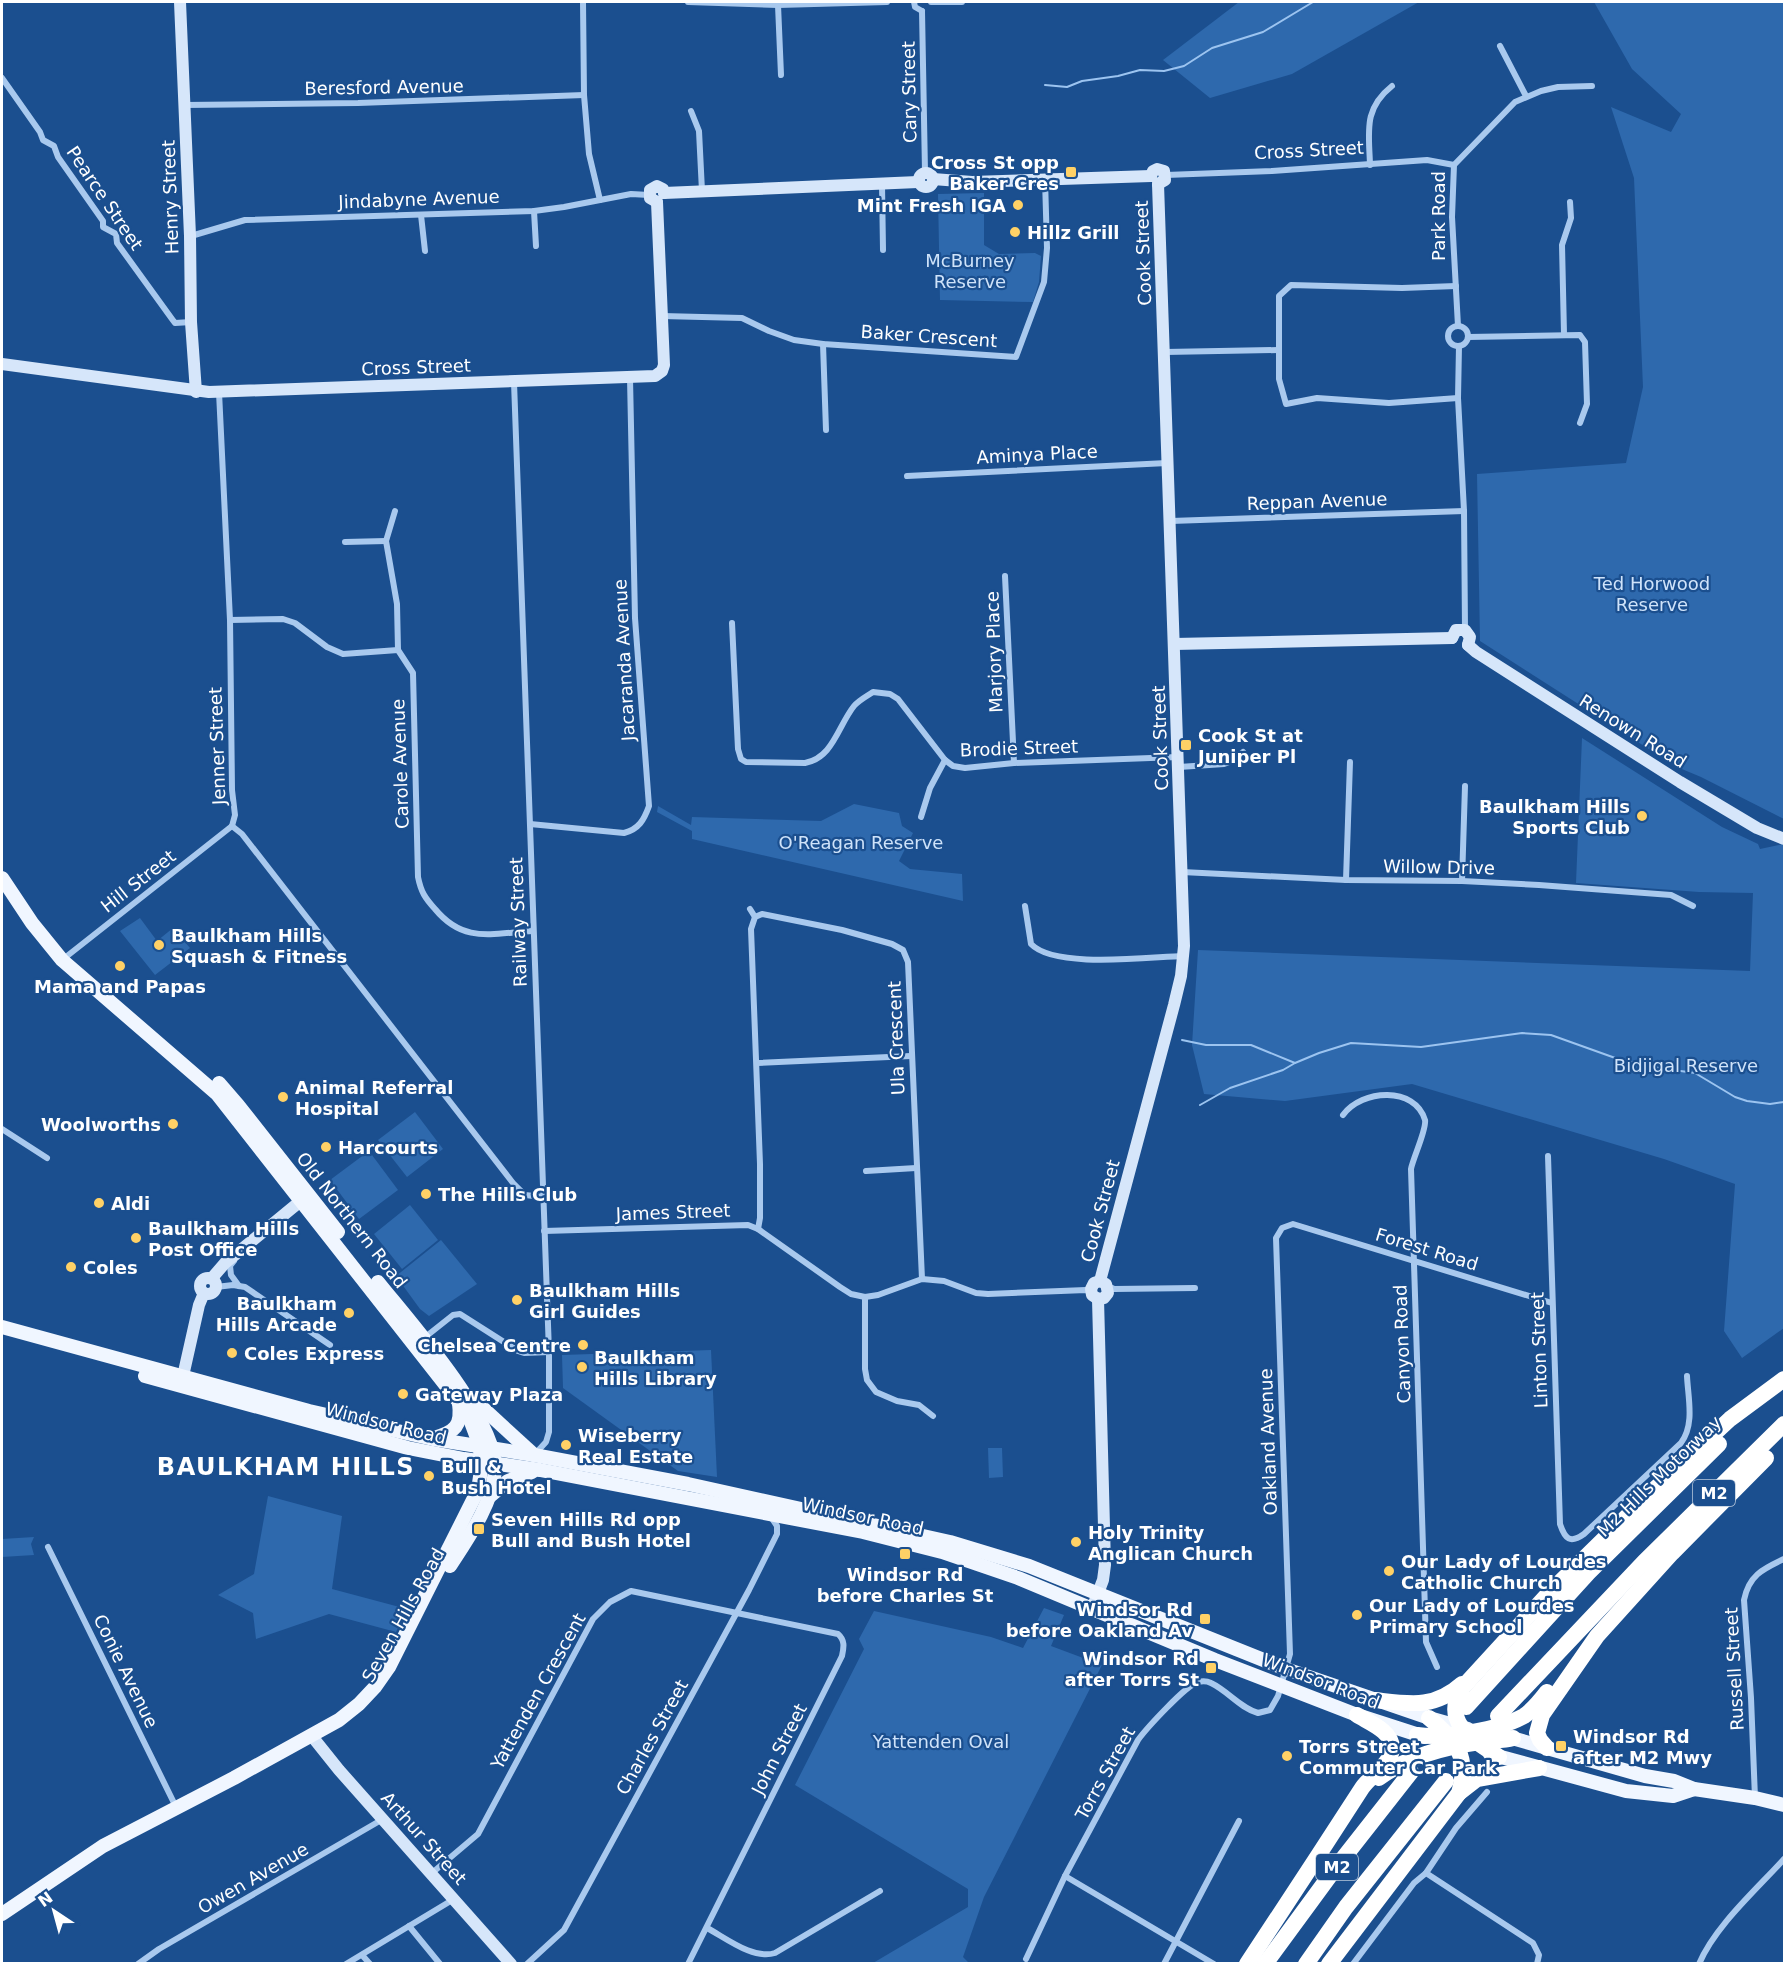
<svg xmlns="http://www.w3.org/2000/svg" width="1786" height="1965" viewBox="0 0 1786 1965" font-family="'DejaVu Sans',sans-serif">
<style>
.green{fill:#2e69ad}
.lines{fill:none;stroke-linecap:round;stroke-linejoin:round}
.stream{stroke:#9cc4f0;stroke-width:2}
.street{stroke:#a9c9ee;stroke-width:6}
.secondary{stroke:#d6e6fa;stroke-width:12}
.primary{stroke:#f0f6ff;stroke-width:14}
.highway{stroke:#fff;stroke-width:16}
.poi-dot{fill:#ffd166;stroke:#1b4f8f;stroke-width:2}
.labels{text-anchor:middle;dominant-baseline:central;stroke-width:4.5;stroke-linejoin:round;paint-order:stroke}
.shield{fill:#1b4f8f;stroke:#bbcadd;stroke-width:1.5}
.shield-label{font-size:16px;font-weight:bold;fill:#fff}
.street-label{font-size:18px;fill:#fff;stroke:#1b4f8f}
.poi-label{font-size:18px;font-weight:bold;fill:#fff;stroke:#1b4f8f;text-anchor:start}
.park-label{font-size:18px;fill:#cfe3fa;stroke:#1b4f8f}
.district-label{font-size:24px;font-weight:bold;letter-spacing:1.5px;fill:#fff;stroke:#1b4f8f}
</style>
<rect width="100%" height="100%" fill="#1b4f8f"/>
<g class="green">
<path d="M 1239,2 L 1419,2 L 1292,74 L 1210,98 L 1163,60 Z"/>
<path d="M 1594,2 L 1784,2 L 1784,819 L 1701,777 L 1677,767 L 1480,641 L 1477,474 L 1626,463 L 1643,387 L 1634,178 L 1611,107 L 1671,132 L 1681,114 L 1632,69 Z"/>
<path d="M 984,193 L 984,245 L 999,254 L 1035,253 L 1041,256 L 1039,282 L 1033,302 L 940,300 L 938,194 Z"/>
<path d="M 1582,738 L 1722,827 L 1758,844 L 1760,849 L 1784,844 L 1784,1328 L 1742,1358 L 1724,1331 L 1735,1184 L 1664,1159 L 1412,1084 L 1285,1101 L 1204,1094 L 1192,1045 L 1198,950 L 1750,971 L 1753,893 L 1699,892 L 1576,883 Z"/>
<path d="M 854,804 L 899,813 L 902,826 L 913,833 L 899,861 L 910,869 L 962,874 L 963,901 L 692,839 L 692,831 L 657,812 L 658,806 L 691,825 L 692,817 L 821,821 Z"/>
<path d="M 140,918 L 157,941 L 173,928 L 190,948 L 155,975 L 120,931 Z"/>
<path d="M 415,1112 L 443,1149 L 407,1177 L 378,1140 Z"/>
<path d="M 369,1151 L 398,1190 L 359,1219 L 330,1180 Z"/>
<path d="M 410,1205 L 438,1240 L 402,1269 L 374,1234 Z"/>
<path d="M 441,1240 L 477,1284 L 429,1316 L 420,1309 L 396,1276 Z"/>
<path d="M 711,1350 L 717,1477 L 678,1471 L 563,1388 L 562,1355 Z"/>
<path d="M 988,1448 L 1002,1448 L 1003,1477 L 989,1478 Z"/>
<path d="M 268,1496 L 342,1516 L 332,1589 L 407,1609 L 396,1632 L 329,1614 L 256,1639 L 253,1613 L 218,1595 L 254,1574 Z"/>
<path d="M 34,1537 L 31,1544 L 34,1555 L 2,1557 L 2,1539 Z"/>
<path d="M 1044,1608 L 1064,1615 L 1051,1646 L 1102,1665 L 984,1897 L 963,1957 L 969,1963 L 873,1963 L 968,1907 L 968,1889 L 795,1785 L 864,1649 L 859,1639 L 874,1611 L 991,1637 L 1023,1648 Z"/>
</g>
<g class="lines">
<g class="stream">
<path d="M 1045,85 L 1067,87 L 1082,81 L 1118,76 L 1140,70 L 1164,71 L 1184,66 L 1212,48 L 1263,32 L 1313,2"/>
<path d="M 1182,1040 L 1206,1045 L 1251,1045 L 1295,1063"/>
<path d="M 1200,1105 L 1230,1088 L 1283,1070 L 1295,1063 L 1319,1053 L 1351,1043 L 1421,1047 L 1522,1033 L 1551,1035 L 1618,1059 L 1659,1068 L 1695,1073 L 1735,1097 L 1747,1101 L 1770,1104 L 1784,1102"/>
</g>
<g class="street">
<path d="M 583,2 L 584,95 L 589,154 L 600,200"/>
<path d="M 688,2 L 778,5 L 887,2"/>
<path d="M 914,2 L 915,7 L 922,11"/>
<path d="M 931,2 L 962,2"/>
<path d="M 778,5 L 781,75"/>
<path d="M 922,11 L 925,172"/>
<path d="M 1500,46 L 1526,96"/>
<path d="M 2,78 L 40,132 L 43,140 L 54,146 L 58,157 L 103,221 L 103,227 L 116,234 L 117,243 L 172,319 L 175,323 L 191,322"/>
<path d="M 184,105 L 358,103 L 584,95"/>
<path d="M 691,111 L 699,131 L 702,191"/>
<path d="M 1370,165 C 1369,132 1363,109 1392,86"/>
<path d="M 1166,175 L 1272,171 L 1427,160 L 1454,165"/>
<path d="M 882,184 L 883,250"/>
<path d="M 534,211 L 536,246"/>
<path d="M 421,215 L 425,251"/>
<path d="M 191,236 L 245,220 L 534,211 L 564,207 L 631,194 L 649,195"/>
<path d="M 1456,286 L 1402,288 L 1291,285 L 1279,296 L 1279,379 L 1286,404 L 1317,398 L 1389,403 L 1458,398"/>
<path d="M 662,316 L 742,318 L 769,331 L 794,340 L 823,344 L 1016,357 L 1044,282 L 1047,248 L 1045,179"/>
<path d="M 1458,326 L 1452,217 L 1454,165 L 1515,102 L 1541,91 L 1558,87 L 1592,86"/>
<circle cx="1458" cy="336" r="10"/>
<path d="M 1564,334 L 1562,245 L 1571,218 L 1570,202"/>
<path d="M 1468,337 L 1580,335 L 1585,342 L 1587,404 L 1580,423"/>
<path d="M 823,344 L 826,430"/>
<path d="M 1459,346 L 1458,398 L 1464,511 L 1465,630"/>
<path d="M 1165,352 L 1278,350"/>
<path d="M 514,382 L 549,1352 L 549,1432 L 546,1442 L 535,1454"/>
<path d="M 219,392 L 230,620 L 232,790 L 235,815 L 232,826"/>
<path d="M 907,476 L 1167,463"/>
<path d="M 395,511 L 386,541 L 397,604 L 398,650 L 413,673 L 418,877 C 421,892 425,898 435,909 C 464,944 492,933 533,931"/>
<path d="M 1171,521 L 1464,511"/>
<path d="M 345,542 L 386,541"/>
<path d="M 1005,576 L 1014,763"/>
<path d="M 230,620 L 283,619 L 295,623 L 327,647 L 343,654 L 398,650"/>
<path d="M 732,623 L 738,749 L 741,759 L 746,762 L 805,763 C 833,758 838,726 854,706 C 859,700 867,696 873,692 L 890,694 L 898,699 L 945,760 L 953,766 L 965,768 L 1014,763 L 1178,757"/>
<path d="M 1179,767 L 1224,764 L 1232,761 L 1243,752"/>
<path d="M 921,817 L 930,788 L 945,760"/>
<path d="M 530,824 L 624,833 C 639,829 644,820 649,806 L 635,618 L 630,378"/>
<path d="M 232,826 L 242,834 L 513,1183 L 525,1195 L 543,1197"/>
<path d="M 1182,872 L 1346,880 L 1462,881 L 1539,885 L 1671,895 L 1693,906"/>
<path d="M 1346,880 L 1350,762"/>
<path d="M 1462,881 L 1465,786"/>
<path d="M 1025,906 L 1031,944 C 1055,969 1148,957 1183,956"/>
<path d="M 750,909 L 755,917"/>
<path d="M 62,960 L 232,826"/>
<path d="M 757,1063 L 911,1056"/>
<path d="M 1343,1115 C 1362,1089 1415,1086 1425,1120 C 1427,1129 1413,1158 1411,1169 L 1426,1642 L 1437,1667"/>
<path d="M 2,1129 L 47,1158"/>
<path d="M 1548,1156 L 1560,1524 C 1565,1539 1570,1544 1584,1534 L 1681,1443 C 1695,1424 1688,1398 1687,1376"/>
<path d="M 866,1171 L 916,1168"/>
<path d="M 758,1229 L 760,1218 L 760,1164 L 751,929 L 755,917 L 762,914 L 842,930 L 892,944 L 903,950 L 908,962 L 922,1279"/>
<path d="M 544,1231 L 748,1225 L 758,1229 L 840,1287 L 851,1294 L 865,1297 L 878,1295 L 922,1279 L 944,1281 L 976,1293 L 988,1294 L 1086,1290 L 1090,1292"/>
<path d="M 234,1261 L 230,1266 L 231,1275 L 239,1286"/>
<path d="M 1108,1286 L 1114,1289 L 1195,1288"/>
<path d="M 216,1287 L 233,1285 L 245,1287 L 330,1345"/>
<path d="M 865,1297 L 865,1369 L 867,1380 L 876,1392 L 897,1401 L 919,1405 L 933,1416"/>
<path d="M 424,1338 L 453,1315 L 460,1314 L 518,1351 L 524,1353 L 549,1352"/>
<path d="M 48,1547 L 176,1807"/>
<path d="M 1755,1798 L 1751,1698 L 1744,1600 C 1749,1575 1763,1569 1784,1559"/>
<path d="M 432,1873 L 478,1834 L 593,1619 L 610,1602 L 631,1591 L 838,1634 C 845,1640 844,1647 842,1656 L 688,1964"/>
<path d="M 1426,1873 L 1456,1828 L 1487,1792"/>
<path d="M 1065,1876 L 1214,1964"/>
<path d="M 409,1926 L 440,1964"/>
<path d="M 707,1928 C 726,1938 753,1960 775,1953 L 880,1891"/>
<path d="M 362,1955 L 370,1964"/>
<path d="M 1026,1959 L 1065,1876 L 1138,1740 C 1146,1729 1186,1685 1198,1682 C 1202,1681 1207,1681 1211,1683 C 1228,1691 1240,1708 1258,1713 L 1270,1710 L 1278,1696 L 1290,1654 L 1276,1238 L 1282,1228 L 1293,1224 L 1552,1303"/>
<path d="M 138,1964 L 159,1949 L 383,1819"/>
<path d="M 346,1964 L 454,1899"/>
<path d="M 527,1964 L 564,1930 L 749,1590 L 777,1534 L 777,1526 L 771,1517"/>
<path d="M 1164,1964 L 1239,1821"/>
<path d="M 1353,1964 L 1414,1883 L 1426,1873 L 1533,1943 L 1539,1955 L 1537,1964"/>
<path d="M 1699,1964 C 1715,1926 1757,1889 1784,1859"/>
</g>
<g class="secondary">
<path d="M 180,2 L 190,236 L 191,322 L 196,392"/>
<circle cx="926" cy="180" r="7"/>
<path d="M 1151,176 L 1153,171 L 1157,169 L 1164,171 L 1165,180 L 1158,184"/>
<path d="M 933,179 L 972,182 L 1151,176"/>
<path d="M 664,193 L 918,182"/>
<path d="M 657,202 L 650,198 L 650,190 L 657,186 L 663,189 L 664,193"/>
<path d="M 2,364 L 209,392 L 655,376 L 662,371 L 664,365 L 657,202"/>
<path d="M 1452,638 L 1456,630 L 1465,630 L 1470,637 L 1468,645"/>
<path d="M 1174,644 L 1452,638"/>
<path d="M 1468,645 L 1476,652 L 1680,782 L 1757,828 L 1784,839"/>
<circle cx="208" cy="1286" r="8"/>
<path d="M 212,1278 L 225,1263 L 308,1195"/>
<path d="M 1100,1281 L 1174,1005 L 1181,976 L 1184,946 L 1158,184"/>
<path d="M 1098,1299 L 1104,1298 L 1108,1293 L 1106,1284 L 1100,1281"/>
<path d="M 1098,1299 L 1092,1295 L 1091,1289 L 1094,1283 L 1100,1281"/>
<path d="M 181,1385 L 199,1305 L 204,1293"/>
<path d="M 1092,1609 L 1103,1580 L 1105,1565 L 1098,1299"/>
<path d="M 311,1735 L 339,1770 L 511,1964"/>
</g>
<g class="primary">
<path d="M 2,878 L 32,923 L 62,960 L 217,1094 L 458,1401 L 471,1422 L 480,1446 L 481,1470 L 478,1490 L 389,1667 L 375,1687 L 359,1704 L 339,1720 L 234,1778 L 103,1846 L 2,1914"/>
<path d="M 219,1083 L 238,1105 L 338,1232"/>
<path d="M 378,1282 C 409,1321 499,1421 495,1471 C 492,1505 468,1538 450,1566"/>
<path d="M 2,1327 L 309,1411 L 433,1439 L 534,1455 L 688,1484 L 950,1542 L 1029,1566 L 1286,1669 L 1429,1718 L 1468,1729"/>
<path d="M 145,1376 L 408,1448 L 464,1459 L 540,1470 L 863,1532 L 942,1552 L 1018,1578 L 1215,1660 L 1357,1715 L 1425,1737"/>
<path d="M 473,1399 L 534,1455"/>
<path d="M 434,1438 C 455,1432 462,1426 459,1403"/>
<path d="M 490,1496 L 508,1481 L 532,1472"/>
<path d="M 1505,1736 L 1645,1776 L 1674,1781 L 1694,1789 L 1755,1798 L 1784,1805"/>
<path d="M 1490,1754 L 1626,1791 L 1673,1796 L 1694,1789"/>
</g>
<g class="highway">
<path d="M 1375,1700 C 1410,1704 1434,1709 1462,1684"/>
<path d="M 1466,1707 L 1588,1573 L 1719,1444"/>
<path d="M 1498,1716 L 1644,1562 L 1784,1424"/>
<path d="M 1417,1735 C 1445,1739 1499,1730 1524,1716 C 1533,1710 1540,1701 1547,1692"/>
<path d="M 1547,1748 L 1540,1740 L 1537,1733 L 1542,1715 L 1597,1636 L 1672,1553 L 1766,1458"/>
<path d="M 1499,1757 C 1473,1740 1440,1722 1463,1687 L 1550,1592 L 1657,1487 L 1730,1419 L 1784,1379"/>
<path d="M 1379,1778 C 1408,1756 1444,1747 1480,1742 C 1491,1740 1502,1741 1513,1738"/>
<path d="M 1459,1793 L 1477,1779 L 1539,1768"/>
<path d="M 1247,1964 C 1286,1905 1324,1847 1362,1788 C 1370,1776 1392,1763 1392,1748 C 1392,1731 1370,1723 1357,1715"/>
<path d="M 1265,1964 L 1334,1870 L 1411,1772"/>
<path d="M 1306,1964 L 1346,1907 L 1446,1781"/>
<path d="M 1329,1964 L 1459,1793 C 1470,1757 1456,1740 1429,1718"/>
</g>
</g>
<g class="poi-dot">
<rect x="1065" y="166" width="12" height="12" rx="3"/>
<circle cx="1018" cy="205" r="6"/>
<circle cx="1015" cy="232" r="6"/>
<rect x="1180" y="739" width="12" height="12" rx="3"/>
<circle cx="1642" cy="816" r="6"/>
<circle cx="159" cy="945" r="6"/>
<circle cx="120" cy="966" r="6"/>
<circle cx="283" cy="1097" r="6"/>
<circle cx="173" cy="1124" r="6"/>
<circle cx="326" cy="1147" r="6"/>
<circle cx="426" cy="1194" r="6"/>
<circle cx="99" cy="1203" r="6"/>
<circle cx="136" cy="1238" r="6"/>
<circle cx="71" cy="1267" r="6"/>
<circle cx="517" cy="1300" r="6"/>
<circle cx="349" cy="1313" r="6"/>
<circle cx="583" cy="1345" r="6"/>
<circle cx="232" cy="1353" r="6"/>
<circle cx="582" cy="1367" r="6"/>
<circle cx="403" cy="1394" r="6"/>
<circle cx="566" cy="1445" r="6"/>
<circle cx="429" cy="1476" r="6"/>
<rect x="473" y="1523" width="12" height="12" rx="3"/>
<circle cx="1076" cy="1542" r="6"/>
<rect x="899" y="1548" width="12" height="12" rx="3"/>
<circle cx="1389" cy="1571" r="6"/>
<circle cx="1357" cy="1615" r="6"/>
<rect x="1199" y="1613" width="12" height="12" rx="3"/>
<rect x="1205" y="1662" width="12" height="12" rx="3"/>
<rect x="1555" y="1740" width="12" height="12" rx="3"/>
<circle cx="1287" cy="1756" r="6"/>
</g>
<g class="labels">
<g class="shield">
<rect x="1693" y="1480" width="42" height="26" rx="4.5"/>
<rect x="1316" y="1854" width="42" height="26" rx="4.5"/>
</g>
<g class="shield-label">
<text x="1714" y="1493">M2</text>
<text x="1337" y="1867">M2</text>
</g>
<g class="street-label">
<text transform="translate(384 87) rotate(-1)">Beresford Avenue</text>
<text transform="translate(909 92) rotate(-91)">Cary Street</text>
<text transform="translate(1309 150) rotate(-3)">Cross Street</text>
<text transform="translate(170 197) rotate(-92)">Henry Street</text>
<text transform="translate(105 198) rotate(56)">Pearce Street</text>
<text transform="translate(419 199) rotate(-2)">Jindabyne Avenue</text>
<text transform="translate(1438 216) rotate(-90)">Park Road</text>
<text transform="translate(1143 253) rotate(-92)">Cook Street</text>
<text transform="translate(929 336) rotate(4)">Baker Crescent</text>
<text transform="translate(416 367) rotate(-2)">Cross Street</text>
<text transform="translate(1037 454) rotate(-3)">Aminya Place</text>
<text transform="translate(1317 501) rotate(-2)">Reppan Avenue</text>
<text transform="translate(994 652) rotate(-92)">Marjory Place</text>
<text transform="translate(624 660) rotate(-93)">Jacaranda Avenue</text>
<text transform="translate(1633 731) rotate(32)">Renown Road</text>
<text transform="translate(1160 738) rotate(-92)">Cook Street</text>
<text transform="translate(217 746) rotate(-92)">Jenner Street</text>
<text transform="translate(1019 748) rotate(-2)">Brodie Street</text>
<text transform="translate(400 764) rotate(-92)">Carole Avenue</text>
<text transform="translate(1439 867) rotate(1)">Willow Drive</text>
<text transform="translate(138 881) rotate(-38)">Hill Street</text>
<text transform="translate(518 922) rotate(-92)">Railway Street</text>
<text transform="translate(896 1038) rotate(-92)">Ula Crescent</text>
<text transform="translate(1100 1211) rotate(-75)">Cook Street</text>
<text transform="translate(673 1212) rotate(-2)">James Street</text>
<text transform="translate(352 1220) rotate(52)">Old Northern Road</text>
<text transform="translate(1427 1249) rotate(17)">Forest Road</text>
<text transform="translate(1402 1344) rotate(-92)">Canyon Road</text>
<text transform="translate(1539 1350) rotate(-92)">Linton Street</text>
<text transform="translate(386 1423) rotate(14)">Windsor Road</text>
<text transform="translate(1268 1442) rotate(-92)">Oakland Avenue</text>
<text transform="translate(1659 1476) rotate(-44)">M2 Hills Motorway</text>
<text transform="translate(863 1516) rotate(12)">Windsor Road</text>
<text transform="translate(403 1615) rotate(-61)">Seven Hills Road</text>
<text transform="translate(1734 1669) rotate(-93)">Russell Street</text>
<text transform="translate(126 1671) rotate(64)">Conie Avenue</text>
<text transform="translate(1321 1681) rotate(21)">Windsor Road</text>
<text transform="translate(538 1691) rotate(-61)">Yattenden Crescent</text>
<text transform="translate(652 1737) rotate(-61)">Charles Street</text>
<text transform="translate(779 1749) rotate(-63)">John Street</text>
<text transform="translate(1105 1773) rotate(-61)">Torrs Street</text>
<text transform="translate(424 1838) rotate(48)">Arthur Street</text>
<text transform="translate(253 1878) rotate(-30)">Owen Avenue</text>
</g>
<g class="poi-label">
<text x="1059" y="162" text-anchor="end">Cross St opp<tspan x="1059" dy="21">Baker Cres</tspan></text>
<text x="1006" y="205" text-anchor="end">Mint Fresh IGA</text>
<text x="1027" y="232">Hillz Grill</text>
<text x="1198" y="735">Cook St at<tspan x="1198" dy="21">Juniper Pl</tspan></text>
<text x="1630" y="806" text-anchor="end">Baulkham Hills<tspan x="1630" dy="21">Sports Club</tspan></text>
<text x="171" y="935">Baulkham Hills<tspan x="171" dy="21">Squash &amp; Fitness</tspan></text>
<text x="120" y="986" text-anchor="middle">Mama and Papas</text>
<text x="295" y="1087">Animal Referral<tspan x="295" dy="21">Hospital</tspan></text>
<text x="161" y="1124" text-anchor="end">Woolworths</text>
<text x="338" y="1147">Harcourts</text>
<text x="438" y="1194">The Hills Club</text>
<text x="111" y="1203">Aldi</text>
<text x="148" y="1228">Baulkham Hills<tspan x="148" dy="21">Post Office</tspan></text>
<text x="83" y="1267">Coles</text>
<text x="529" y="1290">Baulkham Hills<tspan x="529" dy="21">Girl Guides</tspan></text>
<text x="337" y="1303" text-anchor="end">Baulkham<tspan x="337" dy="21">Hills Arcade</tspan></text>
<text x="571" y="1345" text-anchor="end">Chelsea Centre</text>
<text x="244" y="1353">Coles Express</text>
<text x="594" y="1357">Baulkham<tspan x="594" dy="21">Hills Library</tspan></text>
<text x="415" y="1394">Gateway Plaza</text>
<text x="578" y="1435">Wiseberry<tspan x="578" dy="21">Real Estate</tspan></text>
<text x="441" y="1466">Bull &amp;<tspan x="441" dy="21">Bush Hotel</tspan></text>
<text x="491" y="1519">Seven Hills Rd opp<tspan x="491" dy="21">Bull and Bush Hotel</tspan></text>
<text x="1088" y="1532">Holy Trinity<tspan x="1088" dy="21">Anglican Church</tspan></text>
<text x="1401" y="1561">Our Lady of Lourdes<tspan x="1401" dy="21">Catholic Church</tspan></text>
<text x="905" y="1574" text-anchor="middle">Windsor Rd<tspan x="905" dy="21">before Charles St</tspan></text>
<text x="1369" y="1605">Our Lady of Lourdes<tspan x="1369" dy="21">Primary School</tspan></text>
<text x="1193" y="1609" text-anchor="end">Windsor Rd<tspan x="1193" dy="21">before Oakland Av</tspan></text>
<text x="1199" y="1658" text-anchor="end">Windsor Rd<tspan x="1199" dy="21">after Torrs St</tspan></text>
<text x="1573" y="1736">Windsor Rd<tspan x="1573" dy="21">after M2 Mwy</tspan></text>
<text x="1299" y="1746">Torrs Street<tspan x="1299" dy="21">Commuter Car Park</tspan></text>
</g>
<g class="park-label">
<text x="970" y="260">McBurney<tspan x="970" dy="21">Reserve</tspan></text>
<text x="1652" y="583">Ted Horwood<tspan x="1652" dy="21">Reserve</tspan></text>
<text x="861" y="842">O'Reagan Reserve</text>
<text x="1686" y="1065">Bidjigal Reserve</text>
<text x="941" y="1741">Yattenden Oval</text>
</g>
<g class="district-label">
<text x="286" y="1467">BAULKHAM HILLS</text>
</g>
</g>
<rect width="1786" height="1965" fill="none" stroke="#ffffff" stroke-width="6"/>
<g transform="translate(54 1911) rotate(324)" stroke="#1b4f8f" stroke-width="4.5" paint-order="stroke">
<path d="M0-4.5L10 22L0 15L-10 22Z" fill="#ffffff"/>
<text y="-9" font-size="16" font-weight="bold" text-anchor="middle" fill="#ffffff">N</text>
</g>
</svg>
